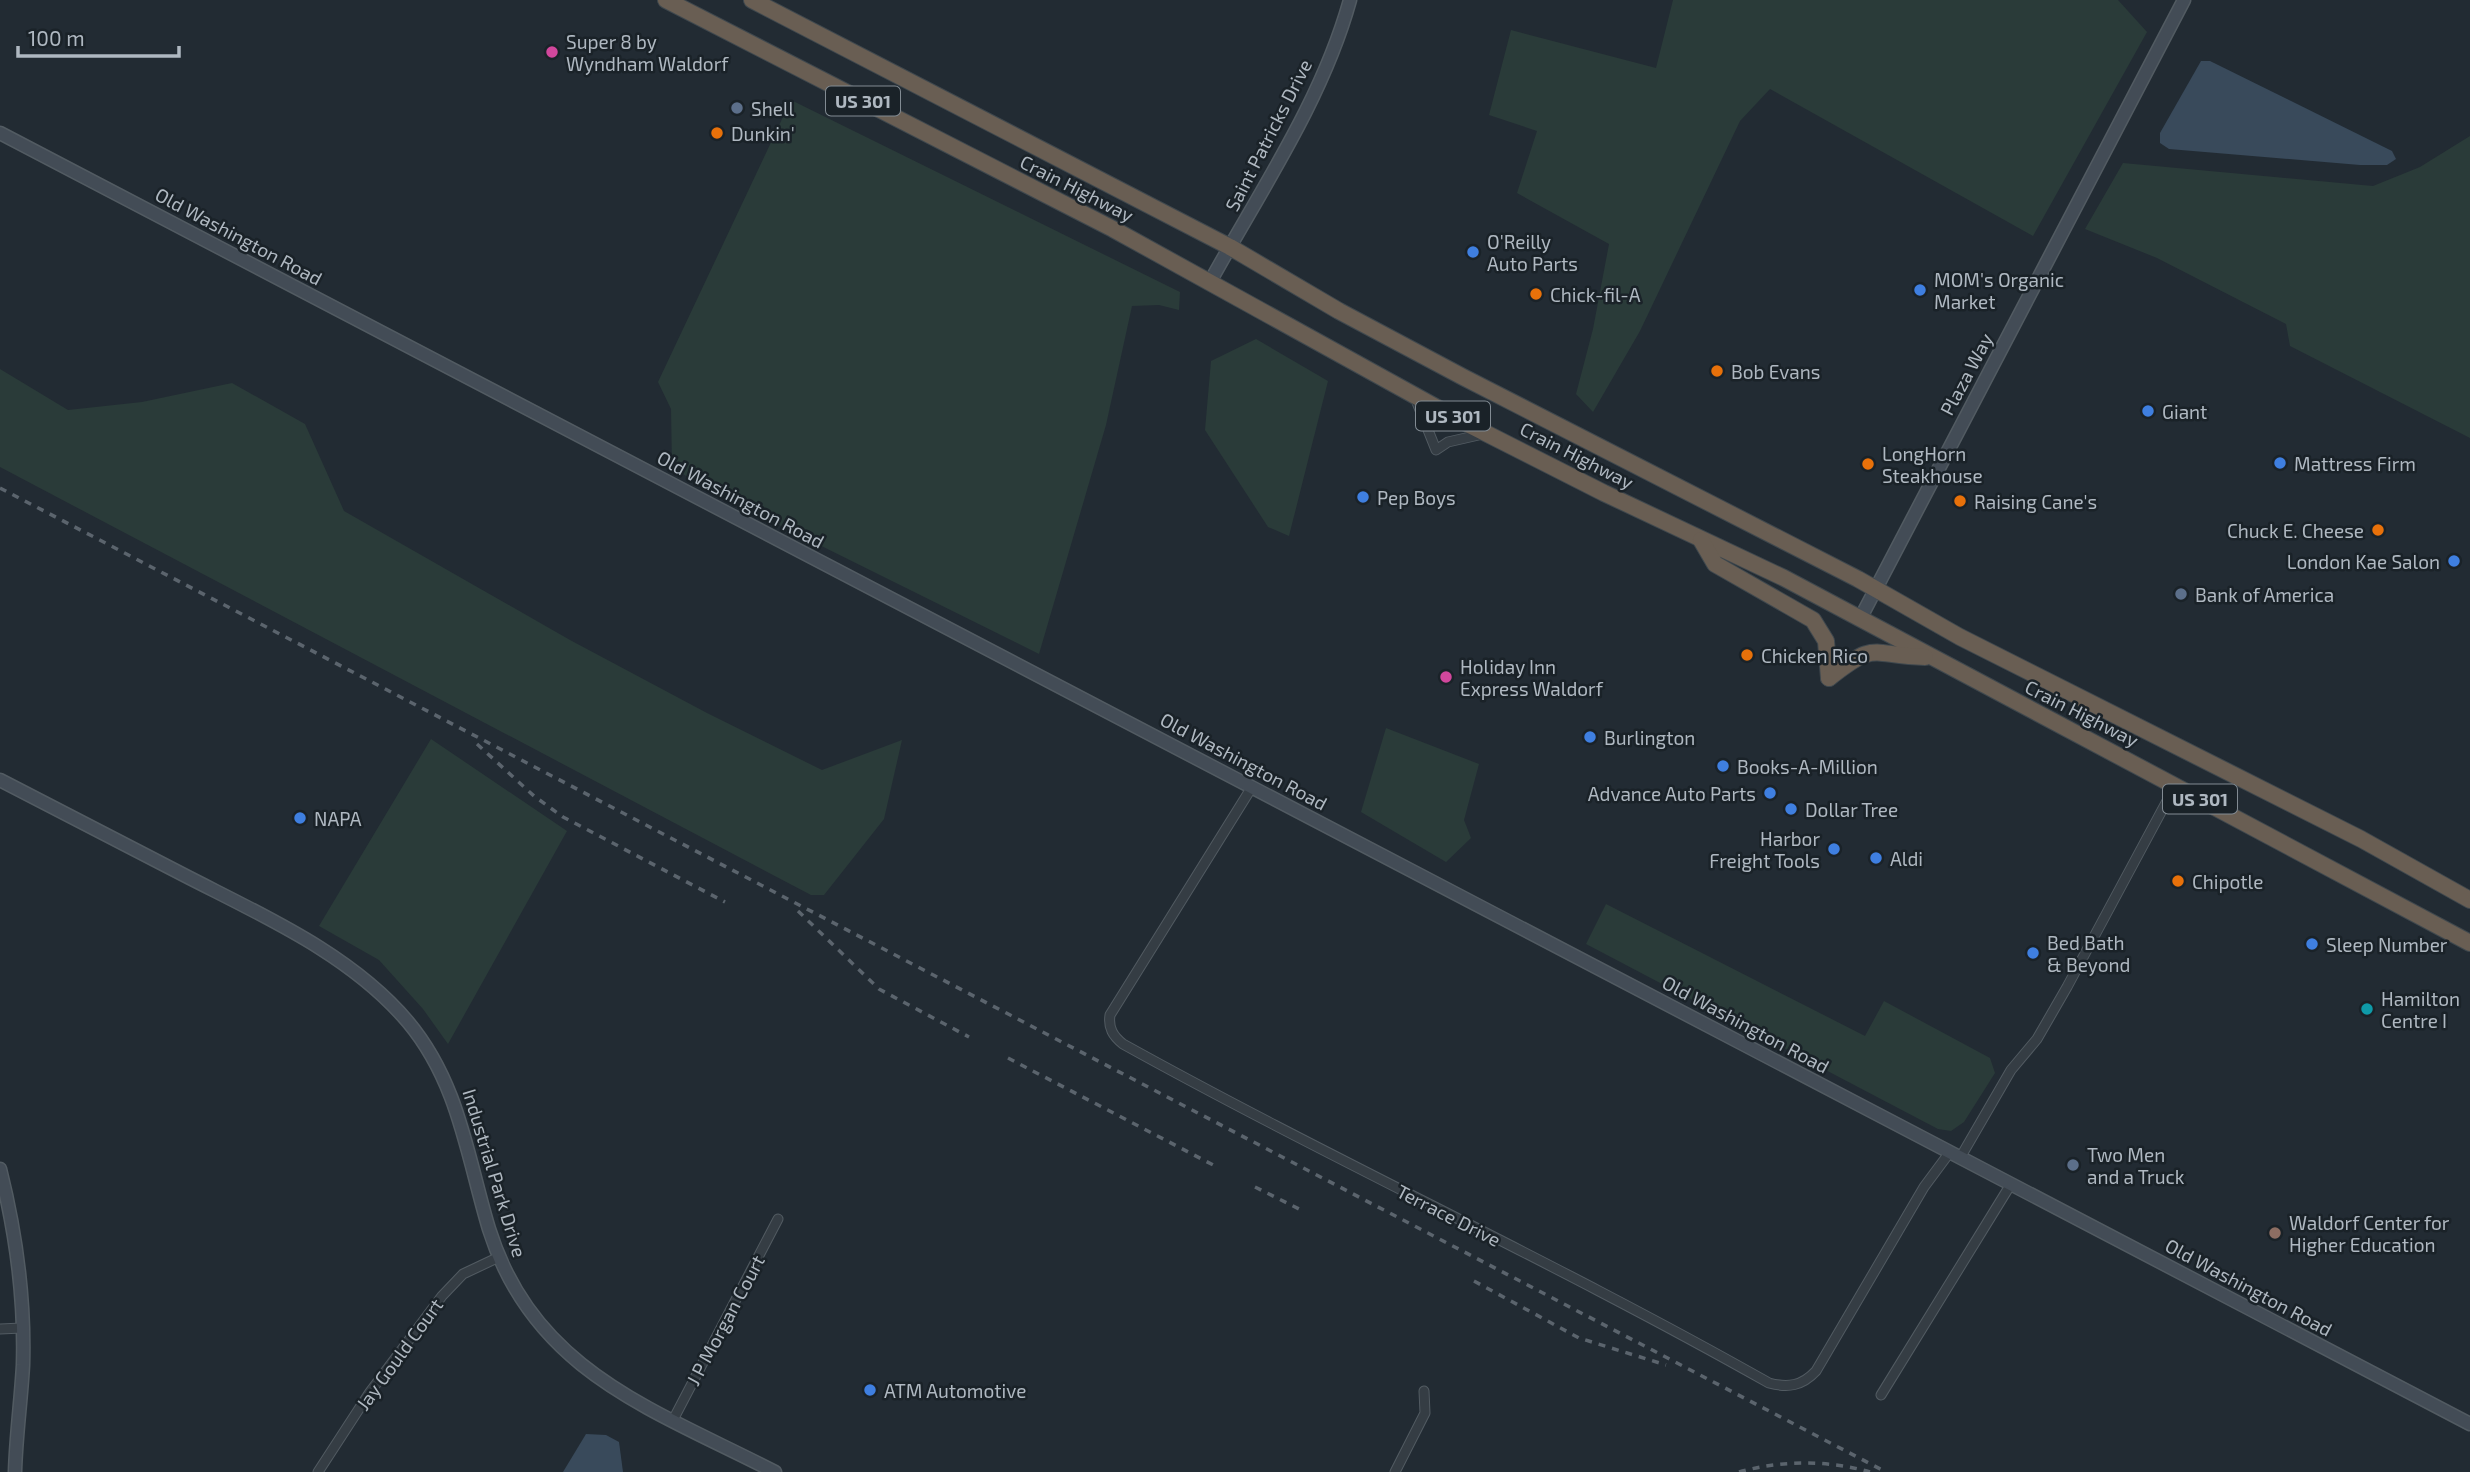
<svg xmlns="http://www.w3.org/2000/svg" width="2470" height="1472" viewBox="0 0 2470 1472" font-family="'Exo 2',sans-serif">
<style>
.green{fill:#2a3b39}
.water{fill:#394a5b}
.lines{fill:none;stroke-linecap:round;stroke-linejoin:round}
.street-casing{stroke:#525b62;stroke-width:11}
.secondary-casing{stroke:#525b62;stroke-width:15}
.highway-casing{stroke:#3f484e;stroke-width:18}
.street{stroke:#353d44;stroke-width:9}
.secondary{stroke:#434c56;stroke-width:12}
.highway{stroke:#695e53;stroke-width:16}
.rail{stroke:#5b646d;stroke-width:3.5;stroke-dasharray:7 7;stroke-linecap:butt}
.hotel-dot{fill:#d1479c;stroke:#1a2228;stroke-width:2.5}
.service-dot{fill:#5c6f8a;stroke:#1a2228;stroke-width:2.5}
.food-dot{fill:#e8710a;stroke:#1a2228;stroke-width:2.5}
.shop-dot{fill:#3f7fe0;stroke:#1a2228;stroke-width:2.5}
.culture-dot{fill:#0f9aa8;stroke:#1a2228;stroke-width:2.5}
.education-dot{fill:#8d6e63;stroke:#1a2228;stroke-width:2.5}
.labels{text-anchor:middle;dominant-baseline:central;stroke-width:5;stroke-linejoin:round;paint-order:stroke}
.shield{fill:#1a2228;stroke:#828b93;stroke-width:2}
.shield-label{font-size:18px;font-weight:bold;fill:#afb8c1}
.poi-label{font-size:19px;fill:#afb8c1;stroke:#1a2228;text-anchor:start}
.street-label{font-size:19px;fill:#afb8c1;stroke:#1a2228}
</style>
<rect width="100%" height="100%" fill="#222b33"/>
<g class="green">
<path d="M 1673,0 L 2118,0 L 2147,32 L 2033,236 L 1770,89 L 1740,121 L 1640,331 L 1593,412 L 1576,394 L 1593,329 L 1609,244 L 1517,193 L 1537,131 L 1489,115 L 1511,30 L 1656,68 Z"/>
<path d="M 791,100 L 1180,292 L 1179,310 L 1159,305 L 1132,306 L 1106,425 L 1039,654 L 733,502 L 672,468 L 671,409 L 658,382 Z"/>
<path d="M 2470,136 L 2470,438 L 2290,346 L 2286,324 L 2157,258 L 2085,229 L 2123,163 L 2373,186 L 2420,167 Z"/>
<path d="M 1256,339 L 1328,381 L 1289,536 L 1268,527 L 1205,430 L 1211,361 Z"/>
<path d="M 0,369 L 68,410 L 142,402 L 232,383 L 305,424 L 344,511 L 570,640 L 707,713 L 822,770 L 902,740 L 884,819 L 824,895 L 811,895 L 0,467 Z"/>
<path d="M 1386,728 L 1479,764 L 1464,820 L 1471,838 L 1446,862 L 1361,812 Z"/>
<path d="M 431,739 L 567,831 L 448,1044 L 423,1009 L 379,960 L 319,926 Z"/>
<path d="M 1606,904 L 1865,1036 L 1884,1001 L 1990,1058 L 1995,1073 L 1964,1122 L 1951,1131 L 1938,1129 L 1586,944 Z"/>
</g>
<g class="water">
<path d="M 2201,61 L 2210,61 L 2392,151 L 2396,159 L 2387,165 L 2360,165 L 2169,149 L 2160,143 L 2160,133 Z"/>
<path d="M 586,1434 L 606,1435 L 619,1442 L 623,1472 L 563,1472 Z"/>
</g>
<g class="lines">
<defs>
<g id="street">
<path d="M 1416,400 L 1436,450 L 1448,442 L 1483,434"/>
<path d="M 1252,787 L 1110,1015 C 1108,1028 1113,1036 1123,1044 C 1336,1162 1557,1263 1769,1383 C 1788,1388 1802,1386 1816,1371 L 1924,1187 L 1950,1152"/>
<path d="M 1960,1158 L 2011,1070 L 2037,1039 L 2067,987 L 2175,786"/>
<path d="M 0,1329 L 22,1328"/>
<path d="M 1881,1395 L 2011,1184"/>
<path d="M 673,1420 L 778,1219"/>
<path d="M 318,1472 L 370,1392 L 442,1296 L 463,1274 L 499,1257"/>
<path d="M 1395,1472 L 1425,1413 L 1424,1391"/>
</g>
<g id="secondary">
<path d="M 0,133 L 2470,1424"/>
<path d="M 1210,282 C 1260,191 1322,101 1350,0"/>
<path d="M 1860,619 L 2184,0"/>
<path d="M 0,780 C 60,811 120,842 180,873 C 259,914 350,953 408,1022 C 459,1083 467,1156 489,1229 C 534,1372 653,1409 775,1472"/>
<path d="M 0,1169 C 16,1233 25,1299 23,1365 C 21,1401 16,1436 15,1472"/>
</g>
<g id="highway">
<path d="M 666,0 L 1113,229 L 1450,415 L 1604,493 L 1784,578 L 2470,943"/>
<path d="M 752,0 L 1230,247 L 1339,311 L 1463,377 L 1858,579 L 1960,637 L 2361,839 L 2470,900"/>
<path d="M 1701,540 L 1715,564 L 1813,620 L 1826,641 L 1829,678"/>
<path d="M 1829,678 C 1878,639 1870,656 1925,657"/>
</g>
</defs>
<use href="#street" class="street-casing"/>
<use href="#secondary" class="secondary-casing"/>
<use href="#highway" class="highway-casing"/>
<use href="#street" class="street"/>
<use href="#secondary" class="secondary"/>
<use href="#highway" class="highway"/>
<g class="rail">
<path d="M 0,488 L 1886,1472"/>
<path d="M 477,744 L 534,796 L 563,817 L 725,902"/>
<path d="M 798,911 L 879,989 L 969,1037"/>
<path d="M 1008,1058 L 1217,1167"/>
<path d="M 1255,1187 L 1299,1209"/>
<path d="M 1474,1281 L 1579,1338 L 1666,1365"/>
<path d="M 1739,1472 C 1782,1460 1828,1460 1870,1472"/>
</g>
</g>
<g class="hotel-dot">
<circle cx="552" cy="52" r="7"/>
<circle cx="1446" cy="677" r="7"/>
</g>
<g class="service-dot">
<circle cx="737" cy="108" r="7"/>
<circle cx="2181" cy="594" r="7"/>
<circle cx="2073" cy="1165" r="7"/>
</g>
<g class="food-dot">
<circle cx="717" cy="133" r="7"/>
<circle cx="1536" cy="294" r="7"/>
<circle cx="1717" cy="371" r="7"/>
<circle cx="1868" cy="464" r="7"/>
<circle cx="1960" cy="501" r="7"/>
<circle cx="2378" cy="530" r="7"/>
<circle cx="1747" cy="655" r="7"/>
<circle cx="2178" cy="881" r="7"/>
</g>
<g class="shop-dot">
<circle cx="1473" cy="252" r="7"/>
<circle cx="1920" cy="290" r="7"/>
<circle cx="2148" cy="411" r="7"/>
<circle cx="2280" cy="463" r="7"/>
<circle cx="1363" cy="497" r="7"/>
<circle cx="2454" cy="561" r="7"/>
<circle cx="1590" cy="737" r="7"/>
<circle cx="1723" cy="766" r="7"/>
<circle cx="1770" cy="793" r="7"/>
<circle cx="1791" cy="809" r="7"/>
<circle cx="300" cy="818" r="7"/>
<circle cx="1834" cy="849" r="7"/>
<circle cx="1876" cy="858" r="7"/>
<circle cx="2312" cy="944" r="7"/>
<circle cx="2033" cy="953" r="7"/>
<circle cx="870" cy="1390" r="7"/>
</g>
<circle class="culture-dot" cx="2367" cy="1009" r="7"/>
<circle class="education-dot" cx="2275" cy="1233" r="7"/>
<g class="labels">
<g class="shield">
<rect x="826" y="86.5" width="74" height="29" rx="5"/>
<rect x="1416" y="401.5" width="74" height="29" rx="5"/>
<rect x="2163" y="784.5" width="74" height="29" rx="5"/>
</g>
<g class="shield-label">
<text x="863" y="101">US 301</text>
<text x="1453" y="416">US 301</text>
<text x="2200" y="799">US 301</text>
</g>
<g class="poi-label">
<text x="566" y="41">Super 8 by<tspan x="566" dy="22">Wyndham Waldorf</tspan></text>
<text x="751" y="108">Shell</text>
<text x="731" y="133">Dunkin'</text>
<text x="1487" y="241">O'Reilly<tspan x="1487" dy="22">Auto Parts</tspan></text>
<text x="1934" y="279">MOM's Organic<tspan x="1934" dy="22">Market</tspan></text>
<text x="1550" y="294">Chick-fil-A</text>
<text x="1731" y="371">Bob Evans</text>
<text x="2162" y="411">Giant</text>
<text x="1882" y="453">LongHorn<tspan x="1882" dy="22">Steakhouse</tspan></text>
<text x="2294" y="463">Mattress Firm</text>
<text x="1377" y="497">Pep Boys</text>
<text x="1974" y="501">Raising Cane's</text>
<text x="2364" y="530" text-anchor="end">Chuck E. Cheese</text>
<text x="2440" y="561" text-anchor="end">London Kae Salon</text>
<text x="2195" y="594">Bank of America</text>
<text x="1761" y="655">Chicken Rico</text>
<text x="1460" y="666">Holiday Inn<tspan x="1460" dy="22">Express Waldorf</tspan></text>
<text x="1604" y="737">Burlington</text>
<text x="1737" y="766">Books-A-Million</text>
<text x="1756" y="793" text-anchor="end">Advance Auto Parts</text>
<text x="1805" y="809">Dollar Tree</text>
<text x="314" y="818">NAPA</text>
<text x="1820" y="838" text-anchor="end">Harbor<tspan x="1820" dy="22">Freight Tools</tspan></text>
<text x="1890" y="858">Aldi</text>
<text x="2192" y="881">Chipotle</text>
<text x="2047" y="942">Bed Bath<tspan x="2047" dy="22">&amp; Beyond</tspan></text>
<text x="2326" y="944">Sleep Number</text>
<text x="2381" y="998">Hamilton<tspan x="2381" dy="22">Centre I</tspan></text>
<text x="2087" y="1154">Two Men<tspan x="2087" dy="22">and a Truck</tspan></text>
<text x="2289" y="1222">Waldorf Center for<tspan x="2289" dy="22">Higher Education</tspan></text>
<text x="884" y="1390">ATM Automotive</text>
</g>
<g class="street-label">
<text transform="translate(1268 135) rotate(-63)">Saint Patricks Drive</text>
<text transform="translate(1077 188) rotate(27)">Crain Highway</text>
<text transform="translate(239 236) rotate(28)">Old Washington Road</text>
<text transform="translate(1966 374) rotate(-62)">Plaza Way</text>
<text transform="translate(1577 455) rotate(27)">Crain Highway</text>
<text transform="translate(741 499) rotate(28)">Old Washington Road</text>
<text transform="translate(2082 713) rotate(27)">Crain Highway</text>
<text transform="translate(1244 761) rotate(28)">Old Washington Road</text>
<text transform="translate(1746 1024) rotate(28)">Old Washington Road</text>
<text transform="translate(495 1173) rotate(73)">Industrial Park Drive</text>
<text transform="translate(1449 1215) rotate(27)">Terrace Drive</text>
<text transform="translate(2249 1287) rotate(28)">Old Washington Road</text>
<text transform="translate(725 1320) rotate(-62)">J P Morgan Court</text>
<text transform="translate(399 1354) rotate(-54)">Jay Gould Court</text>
</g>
</g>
<path d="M18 46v10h161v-10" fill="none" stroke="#afb8c1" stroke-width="3.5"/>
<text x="28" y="46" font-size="21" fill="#afb8c1" stroke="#1a2228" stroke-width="5" paint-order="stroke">100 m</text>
</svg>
